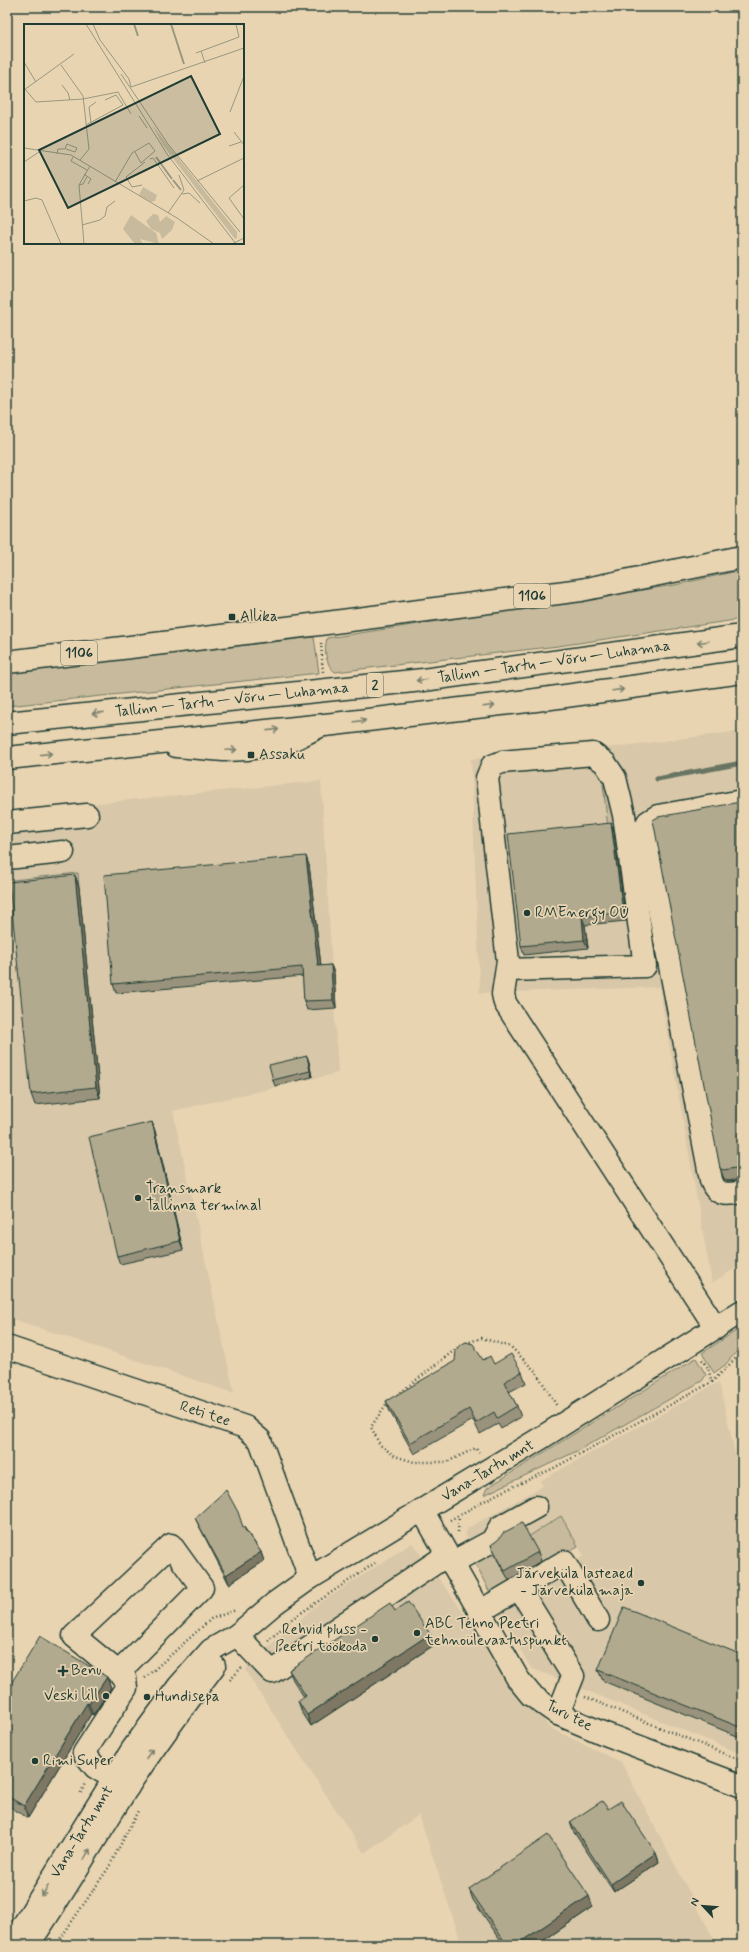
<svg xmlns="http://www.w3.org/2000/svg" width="749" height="1952" viewBox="0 0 749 1952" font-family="Mynerve,sans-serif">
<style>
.built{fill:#d8c7a8}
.green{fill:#c8bb9d;stroke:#747c68}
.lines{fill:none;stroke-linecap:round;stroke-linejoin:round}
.stream{stroke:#687462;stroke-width:5}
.minor-casing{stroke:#1f3d34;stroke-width:25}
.highway-casing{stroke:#1f3d34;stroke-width:25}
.path{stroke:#1f3d34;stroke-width:2.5;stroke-dasharray:1 3;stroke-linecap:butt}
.minor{stroke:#e9d4b2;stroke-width:22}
.highway{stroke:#e9d4b2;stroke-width:22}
.wall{fill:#99927b;stroke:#1f3d34}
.shaded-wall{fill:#7d7764;stroke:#1f3d34}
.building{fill:#b2aa8f;stroke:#1f3d34}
.oneway{stroke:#7a816d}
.poi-dot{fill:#1f3d34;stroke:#e9d4b2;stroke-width:1.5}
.labels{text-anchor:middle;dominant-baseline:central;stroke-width:3.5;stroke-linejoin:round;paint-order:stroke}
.shield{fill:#e9d4b2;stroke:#5c6a5a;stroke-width:1}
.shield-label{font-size:14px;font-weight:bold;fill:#1f3d34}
.poi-label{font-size:15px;fill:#1f3d34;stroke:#e9d4b2;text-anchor:start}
.street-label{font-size:15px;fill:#1f3d34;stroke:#e9d4b2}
.inset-river{fill:none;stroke:#999980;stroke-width:2}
.inset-road{fill:none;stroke:#989880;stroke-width:1}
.view{fill:#1f3d34;fill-opacity:0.15;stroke:#1f3d34;stroke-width:2}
.inset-edge{fill:none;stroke:#1f3d34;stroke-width:2}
</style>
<rect width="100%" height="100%" fill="#e9d4b2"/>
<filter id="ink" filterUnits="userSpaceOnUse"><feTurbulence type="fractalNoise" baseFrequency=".025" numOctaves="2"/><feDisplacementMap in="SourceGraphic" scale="8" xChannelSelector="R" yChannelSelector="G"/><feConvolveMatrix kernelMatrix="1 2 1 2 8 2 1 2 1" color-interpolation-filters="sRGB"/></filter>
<g filter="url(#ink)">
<g class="built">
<path d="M 742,731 L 742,1264 L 712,1283 L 659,987 L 480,993 L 471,759 L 615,747 Z"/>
<path d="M 321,781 L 338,1073 L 173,1111 L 234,1393 L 7,1317 L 7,812 Z"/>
<path d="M 719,1382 L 742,1485 L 742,1754 L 531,1668 L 496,1609 L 584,1556 L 577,1544 L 495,1589 L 465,1534 L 468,1528 L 543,1486 L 540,1481 Z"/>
<path d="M 412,1543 L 550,1728 L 621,1762 L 717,1945 L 462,1945 L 419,1815 L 364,1853 L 245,1670 L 278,1638 L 317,1605 Z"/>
</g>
<g class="green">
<path d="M 742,570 L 742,619 L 558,646 L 335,672 C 325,664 324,650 327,638 L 675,585 Z"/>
<path d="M 314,637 L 319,673 L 7,706 L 7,673 Z"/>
<path d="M 603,784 L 606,784 L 620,828 L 608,828 Z"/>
<path d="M 78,873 L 79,887 L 14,893 L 13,880 Z"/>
<path d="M 742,1327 L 742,1345 L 725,1365 L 714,1373 L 702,1353 Z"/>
<path d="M 696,1358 L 706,1375 L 702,1381 L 577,1451 L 484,1495 L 487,1488 Z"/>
<path d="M 561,1516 L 578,1546 L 492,1597 L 472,1557 L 492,1549 L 510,1582 L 542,1564 L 528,1537 Z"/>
</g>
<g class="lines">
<path class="stream" d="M 657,779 L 742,763"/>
<defs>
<g id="minor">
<path d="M 176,746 L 224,750 L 248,749 L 286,743 L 320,726"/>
<path d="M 742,801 L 658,816 L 648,822 L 644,830 L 711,1180 C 716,1196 727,1195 742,1192"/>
<path d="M 7,823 L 87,815"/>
<path d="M 7,858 L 63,852"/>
<path d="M 507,970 L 645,966 L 624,815 L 615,778 L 605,763 L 593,754 L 502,762 L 492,766 L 487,778 L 508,961 L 503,994 L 505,1003 L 716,1328"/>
<path d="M 7,1347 L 245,1427 L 260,1440 L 310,1578"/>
<path d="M 422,1510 L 518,1679 L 531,1695 L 558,1714 L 600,1732 L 742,1786"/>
<path d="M 451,1563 L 492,1541 L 500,1527 L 536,1507"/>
<path d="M 519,1588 L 573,1676 L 558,1714"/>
<path d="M 479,1612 L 564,1562 L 598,1620"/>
<path d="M 237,1635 L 272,1672 L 447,1555"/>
<path d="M 119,1672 L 202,1588 L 171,1545 L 74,1636 L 125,1678 L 126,1688 L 84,1753 L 95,1767 L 128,1787"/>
<path d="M 11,1945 L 132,1750 L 179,1686 L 211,1650 L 237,1635 L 275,1603 L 310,1578 L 541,1438 L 742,1311"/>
<path d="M 28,1945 C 63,1894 94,1840 127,1788 C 154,1746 184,1706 214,1666"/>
</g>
<g id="highway">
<path d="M 7,662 L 319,624 L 581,590 L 742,557"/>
<path d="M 7,723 L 423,680 L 742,636"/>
<path d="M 7,758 L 334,724 L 536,700 L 742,672"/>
</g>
</defs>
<use href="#minor" class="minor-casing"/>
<use href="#highway" class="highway-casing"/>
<g class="path">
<path d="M 321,643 L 323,672"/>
<path d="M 466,1343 L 482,1338 L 511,1347 L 536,1372 L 557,1406"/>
<path d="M 461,1345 L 387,1403 L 371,1427 L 380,1445 L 395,1456 L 414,1462 L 447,1462 L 476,1448 L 479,1453"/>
<path d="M 712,1382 L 742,1352"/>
<path d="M 450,1520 L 497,1494 L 552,1469 L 712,1382 L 708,1368 L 701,1358"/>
<path d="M 458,1532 L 459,1516"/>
<path d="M 268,1641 L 292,1619 L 375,1563"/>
<path d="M 145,1678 L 211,1619 L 236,1610"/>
<path d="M 230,1680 L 242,1667"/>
<path d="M 585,1697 L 742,1761"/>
<path d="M 81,1793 L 85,1783"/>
<path d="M 56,1945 L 109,1867 L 139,1809"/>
</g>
<use href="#minor" class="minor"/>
<use href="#highway" class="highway"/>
</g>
<g class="wall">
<path d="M 742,801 L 742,1179 L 727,1181 L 724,1179 L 720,1168 L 740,802 Z"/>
<path d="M 614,832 L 626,921 L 585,925 L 588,948 L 524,955 L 521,946 Z"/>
<path d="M 309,865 L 321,966 L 331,965 L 334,973 L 336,1008 L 307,1010 L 304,1001 L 303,976 L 116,993 L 113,984 Z"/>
<path d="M 75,875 L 79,887 L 100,1098 L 35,1105 L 31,1094 Z"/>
<path d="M 307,1056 L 309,1062 L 312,1077 L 275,1086 L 273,1080 Z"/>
<path d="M 152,1122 L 155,1131 L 183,1250 L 120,1264 L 117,1256 Z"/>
<path d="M 483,1360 L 522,1372 L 526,1383 L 509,1392 L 517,1406 L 521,1417 L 501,1429 L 498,1424 L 480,1434 L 473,1420 L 414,1454 L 390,1412 L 386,1401 Z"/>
<path d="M 195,1518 L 244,1527 L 261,1552 L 264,1561 L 229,1584 L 199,1526 Z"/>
<path d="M 491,1545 L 538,1552 L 541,1561 L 509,1580 L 494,1554 Z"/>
<path d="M 395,1611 L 434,1645 L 311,1726 L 302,1712 L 298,1701 L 304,1697 L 293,1680 L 289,1670 Z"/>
<path d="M 742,1655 L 742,1738 L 603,1681 L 598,1670 Z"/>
<path d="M 107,1677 L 111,1688 L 93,1715 L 91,1714 L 28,1818 L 7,1805 L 7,1690 Z"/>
<path d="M 608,1809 L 656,1853 L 659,1862 L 614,1892 L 573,1831 L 570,1822 Z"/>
<path d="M 469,1889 L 593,1907 L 537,1945 L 504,1945 L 473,1900 Z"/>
</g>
<g class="shaded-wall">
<path d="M 611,823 L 614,832 L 626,921 L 623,912 Z"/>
<path d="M 306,856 L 309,865 L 322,975 L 318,966 Z"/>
<path d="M 75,875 L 79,887 L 100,1098 L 96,1087 Z"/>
<path d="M 582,917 L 585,925 L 588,948 L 584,940 Z"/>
<path d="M 331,965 L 334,973 L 336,1008 L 333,1000 Z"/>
<path d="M 307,1056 L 309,1062 L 312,1077 L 310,1071 Z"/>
<path d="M 152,1122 L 155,1131 L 183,1250 L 180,1241 Z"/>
<path d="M 261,1552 L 264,1561 L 229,1584 L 226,1575 Z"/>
<path d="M 430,1634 L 434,1645 L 311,1726 L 307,1715 Z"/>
<path d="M 107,1677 L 111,1688 L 93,1715 L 89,1704 Z"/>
<path d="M 87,1703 L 91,1714 L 28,1818 L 24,1806 Z"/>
<path d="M 656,1853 L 659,1862 L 614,1892 L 611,1884 Z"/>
<path d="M 589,1896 L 593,1907 L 537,1945 L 516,1945 Z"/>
</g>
<g class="building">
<path d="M 742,801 L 742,1167 L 723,1170 L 720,1168 L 653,820 L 658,817 L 740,802 Z"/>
<path d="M 611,823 L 623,912 L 582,917 L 584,940 L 521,946 L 508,834 Z"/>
<path d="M 306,856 L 318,966 L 331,965 L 333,1000 L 304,1001 L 302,967 L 113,984 L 104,875 Z"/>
<path d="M 75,875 L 96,1087 L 31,1094 L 9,882 Z"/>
<path d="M 307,1056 L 310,1071 L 273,1080 L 269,1065 Z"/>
<path d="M 152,1122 L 180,1241 L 117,1256 L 89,1137 Z"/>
<path d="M 466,1342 L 473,1344 L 483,1360 L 490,1356 L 494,1364 L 511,1354 L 522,1372 L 504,1382 L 517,1406 L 497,1418 L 494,1412 L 476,1423 L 469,1409 L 410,1443 L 386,1401 L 455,1361 L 456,1350 L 460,1345 Z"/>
<path d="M 226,1490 L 238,1512 L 243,1527 L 261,1552 L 226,1575 L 195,1518 Z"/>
<path d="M 522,1523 L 538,1552 L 505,1571 L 491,1545 L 499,1539 L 503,1533 Z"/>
<path d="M 408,1602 L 430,1634 L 307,1715 L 298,1701 L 306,1696 L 289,1670 L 390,1603 L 395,1611 Z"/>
<path d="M 624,1607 L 742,1655 L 742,1728 L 598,1670 Z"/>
<path d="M 40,1636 L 107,1677 L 89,1704 L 87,1703 L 24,1806 L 7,1796 L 7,1690 Z"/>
<path d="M 602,1801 L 608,1809 L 621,1801 L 656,1853 L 611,1884 L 570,1822 Z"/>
<path d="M 548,1835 L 589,1896 L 516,1945 L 507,1945 L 469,1889 Z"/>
</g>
<defs><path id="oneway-shaft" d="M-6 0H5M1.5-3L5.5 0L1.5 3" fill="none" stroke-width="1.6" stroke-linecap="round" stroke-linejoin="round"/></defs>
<g class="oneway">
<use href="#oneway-shaft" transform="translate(703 642) rotate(171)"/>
<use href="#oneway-shaft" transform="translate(422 680) rotate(173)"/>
<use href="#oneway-shaft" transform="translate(618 690) rotate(-7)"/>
<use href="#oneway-shaft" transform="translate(489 706) rotate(-7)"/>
<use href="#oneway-shaft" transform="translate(98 713) rotate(174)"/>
<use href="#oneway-shaft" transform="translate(360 721) rotate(-7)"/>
<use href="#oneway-shaft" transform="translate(273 730) rotate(-6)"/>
<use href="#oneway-shaft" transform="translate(231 750) rotate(-3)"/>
<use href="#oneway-shaft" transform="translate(46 754) rotate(-6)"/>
<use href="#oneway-shaft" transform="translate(149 1754) rotate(-56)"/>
<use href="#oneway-shaft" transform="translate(87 1854) rotate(-59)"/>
<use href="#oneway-shaft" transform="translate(45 1891) rotate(122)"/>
</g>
</g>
<g class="poi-dot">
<rect x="228" y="613" width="8" height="8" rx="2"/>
<rect x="247" y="751" width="8" height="8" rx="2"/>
<circle cx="527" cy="913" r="4"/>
<circle cx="138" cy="1198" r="4"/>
<circle cx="641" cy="1583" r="4"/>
<circle cx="417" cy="1633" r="4"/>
<circle cx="375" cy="1639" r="4"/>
<path d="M61 1665h4v4h4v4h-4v4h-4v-4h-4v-4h4z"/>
<circle cx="106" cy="1696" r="4"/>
<circle cx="147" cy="1697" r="4"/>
<circle cx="35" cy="1761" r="4"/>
</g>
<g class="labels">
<g class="shield">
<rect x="514" y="584" width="36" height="24" rx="3"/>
<rect x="61" y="641" width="36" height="24" rx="3"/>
<rect x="367" y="673" width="16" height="24" rx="3"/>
</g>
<g class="shield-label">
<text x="532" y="596">1106</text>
<text x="79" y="653">1106</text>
<text x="375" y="685">2</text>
</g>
<g class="poi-label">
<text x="240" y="617">Allika</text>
<text x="259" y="755">Assaku</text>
<text x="535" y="913">RMEnergy OÜ</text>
<text x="146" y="1189">Transmark<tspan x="146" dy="17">Tallinna terminal</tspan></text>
<text x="633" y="1574" text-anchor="end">Järveküla lasteaed<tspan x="633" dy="17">- Järveküla maja</tspan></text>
<text x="425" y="1624">ABC Tehno Peetri<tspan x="425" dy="17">tehnoülevaatuspunkt</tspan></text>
<text x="367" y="1630" text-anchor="end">Rehvid pluss -<tspan x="367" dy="17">Peetri töökoda</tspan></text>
<text x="71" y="1671">Benu</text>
<text x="98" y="1696" text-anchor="end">Veski lill</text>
<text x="155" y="1697">Hundisepa</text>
<text x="43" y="1761">Rimi Super</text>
</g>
<g class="street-label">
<text transform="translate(554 662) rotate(-8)">Tallinn — Tartu — Võru — Luhamaa</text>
<text transform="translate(232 700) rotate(-6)">Tallinn — Tartu — Võru — Luhamaa</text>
<text transform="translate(205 1414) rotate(18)">Reti tee</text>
<text transform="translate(488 1471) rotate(-31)">Vana-Tartu mnt</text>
<text transform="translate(569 1716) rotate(27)">Turu tee</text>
<text transform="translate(82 1832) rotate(-58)">Vana-Tartu mnt</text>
</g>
</g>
<g transform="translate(24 24)">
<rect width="220" height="220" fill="#e9d4b2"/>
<path d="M 129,102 L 213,208 L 213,214 L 211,215 L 138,120 ZM 119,163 L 133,171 L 131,177 L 127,178 L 115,171 ZM 129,190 L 134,191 L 136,198 L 142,192 L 151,198 L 148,206 L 138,215 L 136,209 L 127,205 L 122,197 ZM 107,191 L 132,209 L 135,220 L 116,215 L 119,220 L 111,220 L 99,205 Z" fill="#c8bb9d"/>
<path class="inset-river" d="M 110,0 L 114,12M 147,0 L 160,40M 132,133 L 148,155M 149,156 L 157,166"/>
<path class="inset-road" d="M 62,0 L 143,130 L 212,220M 69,0 L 76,16 L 105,55 L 107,63 L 220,24M 177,27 L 181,39M 172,29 L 215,13 L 212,0M 0,38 L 12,58M 37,41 L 59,72 L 65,125 L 56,136M 97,50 L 144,120 L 216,208M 38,61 L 44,69 L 46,76M 1,65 L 12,78 L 59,75 L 94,68 L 107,90M 0,66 L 50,30M 206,88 L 220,52M 115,92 L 123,104M 67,99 L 65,83 L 72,78M 62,101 L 99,81 L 92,71 L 81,76M 210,108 L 220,121M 205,122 L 217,118M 0,124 L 47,131 L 153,194 L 190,220M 33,130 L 34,125 L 41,125 L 43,120 L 53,124 L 51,128 L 42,125M 49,133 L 47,137 L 63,146M 126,135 L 129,134 L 150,164M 0,138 L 15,128M 60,150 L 67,155 L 64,160M 173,157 L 220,134M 91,158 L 108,129 L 125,119 L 131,127 L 117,139 L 111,128M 55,161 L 59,160 L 63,153M 118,161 L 108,163 L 102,153 L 121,138M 220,161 L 205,174 L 220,195M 158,170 L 165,169 L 176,179M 0,177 L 12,174 L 18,176 L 37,220M 144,189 L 160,166 L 155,151M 58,201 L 76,196 L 81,192 L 83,183 L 91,177M 60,220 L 55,161 L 66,142M 208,220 L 220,214"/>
<path class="view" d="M 167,52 L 196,110 L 44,184 L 15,126 Z"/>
<rect width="220" height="220" class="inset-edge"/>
</g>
<rect width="749" height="1952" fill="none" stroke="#e9d4b2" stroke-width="24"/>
<rect x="12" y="12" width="725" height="1928" fill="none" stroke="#1f3d34" stroke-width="1.5" filter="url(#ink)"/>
<g transform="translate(703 1906) rotate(296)" stroke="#e9d4b2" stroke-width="3" paint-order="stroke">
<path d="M0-3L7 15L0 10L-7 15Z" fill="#1f3d34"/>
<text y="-6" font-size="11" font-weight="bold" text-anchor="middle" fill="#1f3d34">N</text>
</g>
</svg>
